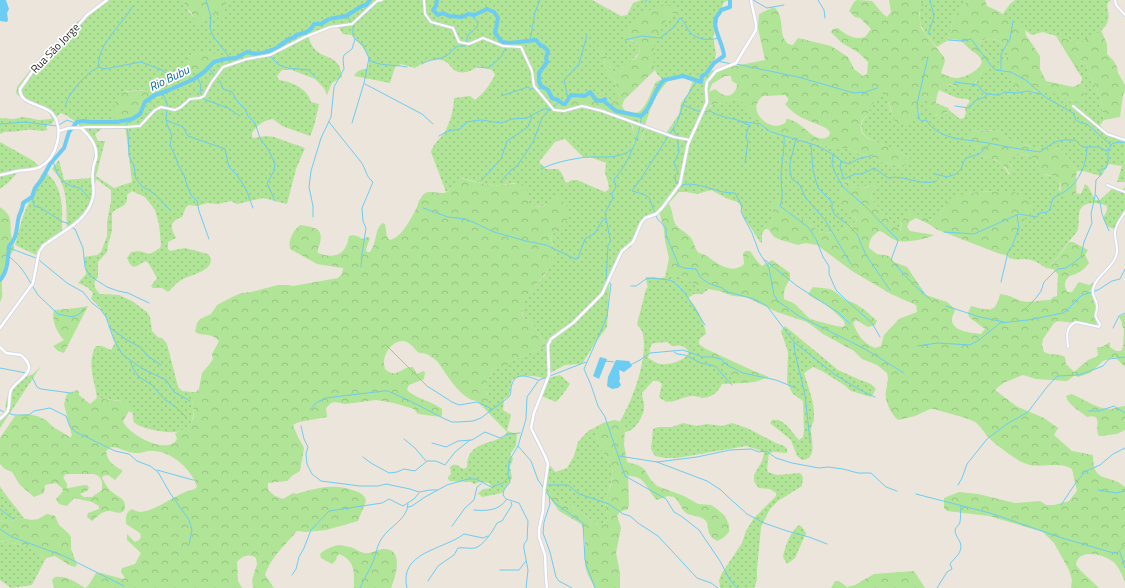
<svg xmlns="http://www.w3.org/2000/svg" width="1125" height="588" viewBox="0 0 1125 588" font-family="'Titillium Web',sans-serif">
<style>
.grass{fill:url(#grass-dots);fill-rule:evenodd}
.forest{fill:url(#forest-crowns);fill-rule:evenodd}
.water{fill:#6cccf1}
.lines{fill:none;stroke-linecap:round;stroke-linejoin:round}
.stream{stroke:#6cccf1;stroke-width:1}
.river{stroke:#6cccf1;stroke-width:4}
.street-casing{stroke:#d1d4e3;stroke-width:3.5}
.secondary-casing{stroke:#d1d4e3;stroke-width:4}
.street{stroke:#fff;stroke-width:2}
.secondary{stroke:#fff;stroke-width:2.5}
.labels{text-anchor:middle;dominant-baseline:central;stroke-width:3.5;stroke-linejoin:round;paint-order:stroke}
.street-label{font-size:11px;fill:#2a2a2a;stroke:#fff}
.water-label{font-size:12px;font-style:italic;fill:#0a699e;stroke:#fff}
</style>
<defs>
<pattern id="grass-dots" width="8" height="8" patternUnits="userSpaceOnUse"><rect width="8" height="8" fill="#b0e496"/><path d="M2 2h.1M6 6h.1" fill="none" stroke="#98c481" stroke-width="1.8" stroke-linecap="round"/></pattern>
<pattern id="forest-crowns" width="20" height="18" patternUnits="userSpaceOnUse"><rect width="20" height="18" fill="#b0e496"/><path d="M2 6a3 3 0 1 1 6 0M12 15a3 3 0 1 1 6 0" fill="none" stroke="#98c481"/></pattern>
</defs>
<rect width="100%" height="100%" fill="#ece5db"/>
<g class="grass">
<path d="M 105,0 L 186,0 L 184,3 C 185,8 196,21 201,24 C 204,18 206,12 213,11 L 217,17 L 228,0 L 592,0 L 621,16 L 627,15 L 633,3 L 641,0 L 730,0 L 724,2 L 718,16 L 718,21 L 713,37 L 716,54 L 713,65 L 704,81 L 707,83 L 708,109 L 713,104 L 723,103 L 733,99 L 739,100 L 744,103 L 756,121 L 771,134 L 791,141 L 796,139 L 804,140 L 834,148 L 847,148 L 857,153 L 869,156 L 883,162 L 901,167 L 909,157 C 902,154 896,150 889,147 C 880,142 857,139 862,123 C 863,120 866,116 868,113 C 872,105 874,97 883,94 L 887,98 L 891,112 L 919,114 L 920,106 L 926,94 L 929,109 L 936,116 L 946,114 L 949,110 L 960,119 L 964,118 L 966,113 L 965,108 L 970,101 L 967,99 L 957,98 L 939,90 L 941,87 L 947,84 L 959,88 L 976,83 C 978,76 982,68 991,68 L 991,59 L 977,43 C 990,37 997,37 1008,48 L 1008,55 L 999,67 L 1013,76 L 1014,83 L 1018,90 L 1034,92 L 1046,90 L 1063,96 L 1071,102 L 1082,102 L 1085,88 L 1081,83 L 1082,78 L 1077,70 L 1082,61 L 1087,64 L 1088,71 L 1101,100 L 1104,120 L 1100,125 L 1107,134 L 1125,140 L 1125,182 L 1117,182 L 1122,166 L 1109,164 L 1101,176 L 1083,171 L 1077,171 L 1062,150 L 1055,148 L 1031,147 L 1006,138 L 1000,131 L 973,130 L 975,145 L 982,156 C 996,160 1002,161 1009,175 L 1012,167 L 1007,159 L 1008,156 C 1016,152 1027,155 1035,158 L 1044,175 L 1054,176 L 1060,181 L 1059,190 L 1074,199 L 1076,193 L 1081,194 L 1085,184 L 1088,186 L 1095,200 L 1100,200 L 1112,189 L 1122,192 L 1125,186 L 1125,211 L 1115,229 C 1108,228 1106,225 1103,219 L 1107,210 L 1107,206 C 1097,202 1081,200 1079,214 C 1078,221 1080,227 1076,233 C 1074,235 1072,238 1070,240 C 1062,251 1057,260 1046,268 C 1041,265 1037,261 1031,260 C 1022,257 1014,263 1006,255 L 1013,240 L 1022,226 L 1025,217 L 1015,193 L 990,191 L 969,193 L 951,199 L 937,218 L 927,220 L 912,212 L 902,219 L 900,231 L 871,199 L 872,192 L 877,188 L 867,186 L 863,189 L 846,180 L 841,193 L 848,212 L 857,220 C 848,230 832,235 819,231 L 787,208 L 782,200 L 780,200 L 772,207 L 772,217 L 768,229 L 765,229 L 762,234 L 762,243 L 760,242 L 743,216 L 741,207 L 738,202 L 728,199 L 711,190 L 697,194 L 686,192 L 679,192 L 669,203 L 669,204 L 647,218 L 640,228 L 631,247 L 621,253 L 610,274 L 607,327 L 595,343 L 582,364 L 565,365 L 550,373 L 548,378 L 560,375 L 570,384 L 563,394 L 556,402 L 541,396 L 547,379 C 534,376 524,373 512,380 L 509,396 L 504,399 L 503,410 L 511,415 L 507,431 L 517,434 L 516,446 L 510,454 L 513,459 L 510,467 L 512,478 L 502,493 L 482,497 L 478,493 L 484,489 L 492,488 L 489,483 L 480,482 L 474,484 L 471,482 L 450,481 L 448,479 L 448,477 L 451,474 L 450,467 C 456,462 458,467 464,469 L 467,467 C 467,444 487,444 504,437 L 507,432 L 483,407 C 491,401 489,392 483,385 L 488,380 L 493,369 L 504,366 L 509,362 L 546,346 L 531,322 L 523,318 L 523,305 L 527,296 L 531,290 L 546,274 L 553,247 L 551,237 L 554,233 L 566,222 L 548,203 C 543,208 535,208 529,203 L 526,189 L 515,183 L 494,186 L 462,178 C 456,182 452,189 446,192 L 431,152 C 433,144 439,140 444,133 C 450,124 454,109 454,98 L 470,96 L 475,100 C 484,93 489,86 495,75 L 492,70 L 479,66 C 471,71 461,76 453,69 C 450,66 448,62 444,61 C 432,57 424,62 415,68 L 401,64 L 395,67 L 390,83 L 354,76 C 357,70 362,69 367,69 C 374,57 360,44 352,35 L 343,34 L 337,25 L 308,34 C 309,38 310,43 313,47 C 323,61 340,53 342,77 L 332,83 L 327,95 L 324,88 L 315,79 L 292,70 L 282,70 L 277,76 L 279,80 C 292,82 307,88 311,102 L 319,104 L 314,126 L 310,136 L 282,126 L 273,119 C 264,120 256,126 252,133 L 252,137 L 254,138 L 266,136 L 274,137 L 305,148 L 296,169 L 287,204 L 263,198 L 237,204 L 231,201 L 218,204 L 207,203 L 197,206 L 189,205 L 186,207 L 182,217 C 168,222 171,228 176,238 L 168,242 L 168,249 L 170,251 L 185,248 L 208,254 C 220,269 190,275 183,279 C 177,282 173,287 168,292 L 162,288 L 153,288 L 151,286 L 157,278 L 149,264 L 146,261 C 136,265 133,273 127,258 L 131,252 L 139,251 L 150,254 L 160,248 L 161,245 L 159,224 L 155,210 L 145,197 L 132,191 L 127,195 C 128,209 119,205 112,213 L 112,231 L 108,244 L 107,252 L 98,262 L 98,277 C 92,284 94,288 100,294 L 119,295 L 132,301 L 147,312 L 150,317 L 152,331 L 158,337 L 163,339 L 167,344 L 178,387 L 182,391 L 192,392 C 191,399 195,411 193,417 C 188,436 169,433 154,430 C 148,429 141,427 136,424 C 132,420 133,417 133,412 L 122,401 L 97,398 C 95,381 86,362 96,346 L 102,346 L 111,350 L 115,343 L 114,339 C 109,323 105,310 91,299 L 93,293 L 87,287 L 78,283 L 86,274 L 84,257 L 97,255 L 101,252 L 107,236 L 107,222 L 111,201 L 111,190 L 96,179 C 91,205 91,214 67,229 C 66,207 69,186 52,169 L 59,160 L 64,180 L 91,178 C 91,167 95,156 96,145 C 86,132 76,119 61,113 L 56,117 L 52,124 L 47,125 L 46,128 L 48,130 C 41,132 34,129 26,130 C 18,131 12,132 4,132 L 1,134 L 0,133 L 0,118 L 14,119 L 23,117 L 39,120 L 52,119 L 49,112 L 19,96 L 16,93 L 17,87 L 39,59 L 58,45 L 77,26 L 76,23 ZM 674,7 L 681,16 L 673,13 C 656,24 649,51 655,70 C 656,74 662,79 665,82 L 685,76 L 694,78 L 688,94 L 681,103 L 679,114 L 665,135 L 645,127 L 642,140 L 633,144 L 634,135 L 631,123 L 613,115 L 603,109 L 587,104 L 575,108 L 567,108 L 557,106 C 568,100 584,93 597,94 C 603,94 608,99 613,103 L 618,100 L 619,95 L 615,81 L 606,71 L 604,60 L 597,48 L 603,50 L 614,73 L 618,74 C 625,65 635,60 640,50 L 637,43 L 630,40 ZM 197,53 L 215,54 L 223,60 L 204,71 L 189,68 L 187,56 ZM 149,90 L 162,98 L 153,98 L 148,100 L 143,112 L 116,121 L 113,115 L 118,96 L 126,91 ZM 103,128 L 125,129 L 126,131 L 132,182 L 114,188 L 96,176 L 105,141 L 98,141 L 95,134 ZM 565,139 L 584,158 L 590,157 L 606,163 L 605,173 L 608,182 L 609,189 L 605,192 L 577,180 L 572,180 L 566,183 L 561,172 L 558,169 L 546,169 L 539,162 L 555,142 Z"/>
<path d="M 919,0 L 969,0 L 954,16 L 948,40 L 937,47 C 922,29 917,26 921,2 Z"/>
<path d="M 1015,0 L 1111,0 L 1107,4 C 1107,9 1110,15 1108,20 C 1106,32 1088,38 1079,43 L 1043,32 L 1032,35 L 1002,15 L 1010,4 Z"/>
<path d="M 0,142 L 32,160 L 40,167 L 18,172 L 9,182 L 0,189 Z"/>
<path d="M 45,171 C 48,175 53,179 55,183 C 64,197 62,217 62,233 L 40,249 L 36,255 L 15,245 L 23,216 L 41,175 Z"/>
<path d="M 669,275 L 680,277 L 689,281 L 699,287 L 709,289 L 702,294 L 694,294 L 688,298 C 697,307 704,321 706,334 C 702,337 698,339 699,344 L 706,349 C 702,361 735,375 744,383 L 722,384 C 719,390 715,395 708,397 C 702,399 698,396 692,396 C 682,396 669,408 659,397 L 662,384 L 658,381 L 653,381 L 642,393 C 642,398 645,403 644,409 C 643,417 634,432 625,432 L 625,428 L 622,422 L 620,421 C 632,402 648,359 643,335 C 643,331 639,327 637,324 L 646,289 L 648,287 L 647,285 L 646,277 L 662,278 ZM 667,342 L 672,346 C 680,345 684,345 689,352 C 685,361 670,365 660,364 C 656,363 652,360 648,358 L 651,345 L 654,343 Z"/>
<path d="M 785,326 L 838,370 L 858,379 L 871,384 L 876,389 L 871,397 L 851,391 L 844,385 L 822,371 L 813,367 L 804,373 C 808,387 815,403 814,418 C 814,422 811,426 811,430 C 811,439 818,460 802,460 L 797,456 L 791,440 L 770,423 L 772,420 C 785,418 791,432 799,440 L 803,437 L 804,430 L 803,401 L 793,394 L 787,383 L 788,352 L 781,331 Z"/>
<path d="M 41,366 L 0,428 L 0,417 L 6,412 C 4,396 13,385 25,376 C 33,376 36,371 41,366 Z"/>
<path d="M 683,423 L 697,426 L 707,424 L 722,426 L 732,423 L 747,428 L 776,443 L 784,446 L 787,449 L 787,453 L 774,452 L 769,453 L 767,469 L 768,472 L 777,475 L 800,473 L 803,477 L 802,486 L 778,501 L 770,509 L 761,527 L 757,569 L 757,580 L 754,588 L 720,588 L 719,580 L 722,573 L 742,543 L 746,531 L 754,518 L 776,496 L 776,493 L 770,489 L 759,488 C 749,478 756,472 761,463 C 763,460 763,456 764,453 L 759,450 L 746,446 L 677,458 L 665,458 L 655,456 L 651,449 L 653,429 L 658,427 L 672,427 Z"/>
<path d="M 594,428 C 596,434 598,442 601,448 C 605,457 614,466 613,476 C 612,485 606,493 605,503 C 605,512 611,518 603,525 L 598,525 L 574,507 L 564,504 L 545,484 L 543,484 L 548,468 L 551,466 L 555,472 L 567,468 L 574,456 L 578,442 L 588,431 Z"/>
<path d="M 0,486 L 2,490 L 24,518 L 21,518 L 8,522 L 0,520 Z"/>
<path d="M 799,525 L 802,527 L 806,533 L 795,558 L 787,564 L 783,557 C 785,546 790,532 799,525 Z"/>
<path d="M 0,541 L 27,546 L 46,558 L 32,585 L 11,588 L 0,580 Z"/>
</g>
<g class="forest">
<path d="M 186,0 L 228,0 L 226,4 L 224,17 L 221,20 L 217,17 L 213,11 C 206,12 204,18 201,24 L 197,23 L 191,12 L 185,7 L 184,3 Z"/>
<path d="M 857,0 L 872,1 L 883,14 L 887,17 L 891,12 L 889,0 L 919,0 L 924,6 L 919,13 L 921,28 L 944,57 L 945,61 L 941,73 C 945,75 952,78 956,78 C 965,78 980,70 982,62 C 980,55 976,54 971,50 C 961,42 963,38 948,40 L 954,16 L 969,0 L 985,0 L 987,6 L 998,11 L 1025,30 L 1026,35 L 1040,56 L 1040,69 L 1046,81 L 1073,87 L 1081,83 L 1085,88 L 1082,103 L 1071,102 L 1063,96 L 1046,91 L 1028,92 L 1018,90 L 1014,83 L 1013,76 L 999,67 L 1008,55 L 1008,48 C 998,38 990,36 977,43 L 991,59 L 991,68 L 988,68 C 985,70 980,72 979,76 C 975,83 973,90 963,89 C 957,89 953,84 948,84 C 938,86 937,94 936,103 L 948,108 L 949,110 C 943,118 933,118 928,108 C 927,104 927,98 926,94 C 919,109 921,115 907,125 L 895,121 C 891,113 890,100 883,94 C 874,97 872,106 868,113 C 866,116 862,120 861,124 C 857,140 881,142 890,147 C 897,151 905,155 912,159 L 909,163 L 901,167 L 883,162 L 869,156 L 857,153 L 847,148 L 834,148 L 804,140 L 796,139 L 791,141 L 771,134 L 756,121 L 744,103 L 739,100 L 733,99 L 724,103 L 713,104 L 710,106 L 707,111 L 704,109 L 708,96 L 707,84 L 704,81 L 709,71 L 765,60 L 758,28 L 759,14 L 774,7 C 786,17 777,34 788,44 L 793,45 L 798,38 L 831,46 L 848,57 L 854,69 L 863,76 L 867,74 L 868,62 L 859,53 L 842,43 L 831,32 L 833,29 L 838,28 C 846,35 854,40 865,37 L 871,29 L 860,18 L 855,17 L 849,11 L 854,2 ZM 725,76 L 731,76 L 732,81 L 737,84 C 737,91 731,98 724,95 C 721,94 718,91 715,89 L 709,92 L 712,84 ZM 785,95 L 788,98 L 788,101 L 785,104 C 796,118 811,121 826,128 L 830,132 L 829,136 C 817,144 809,131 800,125 C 797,122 792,120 788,119 L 786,119 L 786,122 C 773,135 743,111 763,96 Z"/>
<path d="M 667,5 L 674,7 L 682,17 L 673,13 C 670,15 667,18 665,22 C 653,37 652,52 655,70 L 624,100 L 622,106 L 625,111 C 628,112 632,113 635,113 C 646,112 651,90 656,82 L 662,79 L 665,82 L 668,81 C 659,91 652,102 648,116 C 644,126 644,137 638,146 L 634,147 L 633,127 L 631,123 L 613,115 L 603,109 L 587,104 L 575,108 L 567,108 L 561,111 L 557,106 C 568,100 584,94 597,94 C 603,94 608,99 613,103 L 618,100 L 619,95 L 615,81 L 606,71 L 604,60 L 597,48 L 598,46 L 603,50 L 614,73 L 618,74 L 627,64 L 637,57 L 640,50 L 637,43 L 626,37 L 625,34 C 632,18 650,8 667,5 Z"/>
<path d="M 1101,30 L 1107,44 L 1107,54 L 1113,60 L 1117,67 L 1118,73 L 1125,85 L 1125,91 L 1123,95 L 1120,117 L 1104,120 L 1101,100 L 1088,71 L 1087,64 L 1082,61 L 1077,70 L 1056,36 L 1079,43 Z"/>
<path d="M 197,53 L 215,54 L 222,57 L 223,60 L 204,71 L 195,73 L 189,68 L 187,56 Z"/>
<path d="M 163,86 L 168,88 L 170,92 C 165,100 156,96 148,100 L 143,112 L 136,118 L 128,120 L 114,120 C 111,112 115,98 121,92 L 149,90 Z"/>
<path d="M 971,130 L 1000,131 L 1006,138 L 1031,147 L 1055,148 L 1062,150 L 1077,171 C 1074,182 1081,197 1069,203 C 1057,194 1062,192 1060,181 L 1054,176 L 1042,174 C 1039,170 1039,163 1036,160 C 1031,154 1014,152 1008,156 C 1007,164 1014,167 1014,174 L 1011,176 L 1005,167 L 996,160 L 982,156 L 975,145 L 968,144 L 965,142 L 965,137 Z"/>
<path d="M 459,178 L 494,186 L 520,183 C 528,186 527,195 529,203 C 534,207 542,209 547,204 C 551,200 551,197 556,195 C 566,203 575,214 563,225 C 559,229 554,232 551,237 C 551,245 557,253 553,261 C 544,282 519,293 523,318 L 531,322 L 546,346 L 509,362 L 507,366 L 493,369 L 488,380 L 483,385 C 489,393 491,401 483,407 L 477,401 C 461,400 446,373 437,361 C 434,359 430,355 426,354 C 424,353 420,354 418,352 C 415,350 414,347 411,345 C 404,337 393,342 388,350 C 384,356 383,362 385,369 C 397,380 401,366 413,367 L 417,374 L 423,371 L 425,372 L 424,379 L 409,385 L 407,390 C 412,396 431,402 439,407 L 442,409 L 442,415 L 441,417 L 418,414 L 414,409 L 394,403 L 376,400 L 345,404 L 335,402 L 331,403 L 326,408 L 327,417 L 299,422 L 293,425 L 298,437 L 304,448 L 300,471 L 293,475 L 287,481 L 268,483 L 268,490 L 275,496 L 283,499 L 293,493 L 296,494 C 317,488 335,483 355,491 C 361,493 365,495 366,501 L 358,521 L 326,530 L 306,532 L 297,531 C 286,544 270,558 265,575 L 274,588 L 253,588 L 252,580 L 257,564 L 256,558 C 249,553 242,556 237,562 L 238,581 L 242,588 L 54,588 L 52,580 L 55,577 C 66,575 76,582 85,588 L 88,586 L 96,573 L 101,573 L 123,579 L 125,578 L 121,572 L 122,568 L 135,564 L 141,553 L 127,540 L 127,534 L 135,542 L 139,540 L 141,537 L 140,533 L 126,524 C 126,517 125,513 132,509 C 134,510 138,512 141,512 C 161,509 175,493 195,489 L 197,487 C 192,469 171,451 153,451 C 147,450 141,454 135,453 C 126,452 119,447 111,447 L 106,451 C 107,460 113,466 122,470 L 122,472 L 115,480 L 108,475 L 103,476 L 102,478 C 105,483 107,488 112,492 C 119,498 128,499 124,511 C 118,515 115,511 109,511 C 102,511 97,517 92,521 L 87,517 L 88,513 L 99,509 L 99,506 L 92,502 L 74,498 L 67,506 L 59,504 L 56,499 L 63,491 L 62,488 L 56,483 L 45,485 L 44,493 L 34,497 L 20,485 L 12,472 L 5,469 L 0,464 L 0,438 L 15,416 L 27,414 L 37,416 L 46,420 L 53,427 L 70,437 L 72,436 L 64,404 L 67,394 L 77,390 L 79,392 L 79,395 L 90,404 L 97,398 L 126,402 L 130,405 L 133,414 L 129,411 L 123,421 C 128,435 168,456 177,439 L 175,433 C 183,431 193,424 194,415 C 194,408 191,399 192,392 L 196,392 L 199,389 L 202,373 L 209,365 L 213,359 L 212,354 L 219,341 C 211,332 204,337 195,332 L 197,323 L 200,319 L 211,314 L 217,305 L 234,296 L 242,293 L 251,292 L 278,285 L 288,285 L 293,286 L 338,278 L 342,274 L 343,268 L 317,264 L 290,249 C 288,240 293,231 300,225 C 312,227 324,227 320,243 C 319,247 317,249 318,253 C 328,257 341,258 346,246 C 348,243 348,240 349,236 C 354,234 358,236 362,239 L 368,237 L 370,238 L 366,249 L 367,252 L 370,252 C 377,243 374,232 382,223 L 385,224 L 387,237 L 390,240 C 402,237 410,220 416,209 C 418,206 418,201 421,198 C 426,188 435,194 444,193 C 452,191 453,182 459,178 ZM 66,474 L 94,474 C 103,477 102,482 102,490 L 92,497 L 84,497 L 80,494 L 87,491 L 89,488 L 87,485 C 79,485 74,488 67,488 L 67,484 L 63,477 Z"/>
<path d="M 846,180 L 863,189 L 873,184 L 877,185 L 877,188 L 872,192 L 871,199 L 900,231 C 902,227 901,222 903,218 C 908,205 922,218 930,220 C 938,217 942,212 947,204 C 948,202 949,200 950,199 C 960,191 1009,189 1020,194 C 1025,196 1028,201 1031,205 L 1030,214 L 1024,220 L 1023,226 L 1013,240 L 1007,255 L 1000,254 L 938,230 L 927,223 L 916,218 L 909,222 L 907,227 L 910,231 L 934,235 C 927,239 904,244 895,240 C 889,238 885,232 879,231 C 872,236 869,239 869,248 L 877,254 L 889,256 L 894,262 L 907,267 L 926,295 L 947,302 L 955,309 C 955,313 951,317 952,321 C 954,332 972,333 981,334 L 985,329 L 969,317 L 968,313 L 971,306 C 987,310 996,315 1000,294 C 1010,295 1013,298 1021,301 C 1031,303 1041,300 1050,300 L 1053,297 L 1057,296 L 1058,274 L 1053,269 L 1046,268 C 1056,261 1062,253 1069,242 L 1073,242 L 1088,250 L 1085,255 L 1089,263 C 1083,271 1078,274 1069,276 C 1064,282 1064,285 1067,292 L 1072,292 L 1079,282 L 1089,285 L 1095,282 L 1090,291 L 1097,310 L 1095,315 L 1097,325 L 1076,324 L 1074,323 L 1058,321 L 1054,323 L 1043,339 L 1042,345 L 1044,352 C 1052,356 1058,353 1065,357 L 1066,364 L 1074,372 L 1088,360 L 1098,356 L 1097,347 L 1102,347 L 1110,342 L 1110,347 L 1116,351 L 1121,351 L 1123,347 L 1124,329 L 1122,326 L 1122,322 L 1119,317 L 1125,314 L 1125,367 L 1115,357 L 1103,361 L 1090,373 L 1078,377 L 1075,375 L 1067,381 L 1036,379 L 1023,375 L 1003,383 L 995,390 L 1016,406 L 1044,418 L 1058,428 L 1054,435 L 1072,451 L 1093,455 C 1093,485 1107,472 1125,487 L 1125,582 C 1122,575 1119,566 1112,561 C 1103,554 1077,548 1076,565 L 1081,571 L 1099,588 L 1071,588 L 1072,580 L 1069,570 L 1054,543 L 1043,532 L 989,516 L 947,511 L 944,508 L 944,498 L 959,492 L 978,494 L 1015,503 L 1040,501 L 1046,505 L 1054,505 L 1069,501 L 1077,491 L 1072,469 C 1058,460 1040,470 1024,463 C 1016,460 995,444 989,438 C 984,433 981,426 975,422 C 969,418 943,412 934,409 L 930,409 L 915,416 L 898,420 C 891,414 884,400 886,391 C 887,384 889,380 887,373 L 877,365 L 862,359 L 854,351 L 823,334 L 807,322 L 777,312 L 746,297 L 733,296 L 719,291 L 699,287 L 689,281 L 680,277 L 669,275 L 665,277 L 669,258 L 665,241 L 664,230 L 659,211 L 669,204 C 673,211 672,218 676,225 C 680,230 686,232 690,237 C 694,241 695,250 699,253 C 701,254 703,254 705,255 C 716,262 731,276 744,264 L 743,253 L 746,251 L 750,251 L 757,261 L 762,266 L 772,260 L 790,273 L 790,279 C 786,285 783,291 784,299 L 795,304 L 810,319 L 836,326 L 843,327 L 845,325 L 844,321 C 838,315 832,309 825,304 C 819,300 813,299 808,294 L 813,287 L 830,289 L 834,291 L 844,299 L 856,304 L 866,311 L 877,321 L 875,325 L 868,327 L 856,320 L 853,323 C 857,334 864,344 875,348 L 881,346 L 884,335 L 899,319 L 917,312 L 916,305 L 891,294 L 852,271 L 817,245 L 805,243 L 798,245 L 781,240 L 774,237 L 768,229 C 771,220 775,212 770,203 L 776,198 L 782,200 L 787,208 L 819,231 C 832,235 848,230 857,220 C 853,216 850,214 846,211 C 836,202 842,190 846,180 Z"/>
<path d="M 0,207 C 13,216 10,221 11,235 C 12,240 14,244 14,250 C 5,260 1,276 2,289 C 2,295 3,297 0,302 Z"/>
<path d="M 88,306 L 64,353 L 58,351 L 53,346 L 64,340 C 57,334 51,319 54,310 L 77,308 Z"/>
<path d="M 706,349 L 756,372 L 769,377 L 755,382 L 744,383 L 714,364 L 705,355 Z"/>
<path d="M 1071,394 C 1083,398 1096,409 1110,409 C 1115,409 1120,406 1125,406 L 1125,430 L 1117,434 L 1099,436 C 1094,428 1104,413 1087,417 C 1080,411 1068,405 1066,396 Z"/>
<path d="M 614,420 L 622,422 L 625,428 L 624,445 L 627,462 L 638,465 L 644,469 L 651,480 L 657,486 L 684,496 L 698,504 L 711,505 L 717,509 L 725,516 L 729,525 L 729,532 L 723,538 L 717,541 C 704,534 711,526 705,520 C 701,516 693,516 688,514 C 681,511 680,501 674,497 L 668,496 L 657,500 C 646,490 647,476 628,476 L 629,505 L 628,509 L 620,512 L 617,516 L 621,528 L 616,553 L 620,573 L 620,588 L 595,588 L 588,575 L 585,566 L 585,541 L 583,528 L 581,524 L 559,511 L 542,487 L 543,484 L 545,484 L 564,504 L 574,507 L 598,525 L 603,525 C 611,518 605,511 605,503 C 606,493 613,485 613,476 C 614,466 605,457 601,448 C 598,442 596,434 594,428 L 603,423 Z"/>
<path d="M 47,514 L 55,516 L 59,525 L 68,533 L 71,537 L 71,549 L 77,565 L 75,567 L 69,565 L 55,556 L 46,558 L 27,546 L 0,541 L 0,520 L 8,522 L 21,518 L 32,520 L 38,519 Z"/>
<path d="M 338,545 C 343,546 348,546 353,548 C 357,550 360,552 364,553 C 370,554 377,550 382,549 C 405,547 396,576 391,588 L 354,588 C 354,573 356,561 339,554 L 337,556 L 336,560 L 332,564 L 321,558 L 320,554 C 325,549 331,547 338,545 Z"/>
<path d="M 914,571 L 925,588 L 831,588 L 835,581 L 839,581 L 847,587 L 855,585 L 874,574 Z"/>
</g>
<g class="water">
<path d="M 0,0 L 6,0 L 9,9 L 7,13 L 8,20 L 7,22 L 0,21 Z"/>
<path d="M 600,357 L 607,359 L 599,379 L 593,376 Z"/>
<path d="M 616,360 L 629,361 L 632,366 L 624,372 L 619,370 L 620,379 L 619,381 L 621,385 L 618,388 L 612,389 L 607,386 L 608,377 Z"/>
</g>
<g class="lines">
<g class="stream">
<path d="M 206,0 L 211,17 L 210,28 L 213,36 L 230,58"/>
<path d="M 753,0 L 767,8 L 784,5"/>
<path d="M 818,0 L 824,10 L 825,18"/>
<path d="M 645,2 L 647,0"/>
<path d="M 348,14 L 349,20 L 352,23"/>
<path d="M 928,34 L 934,17 L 930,0"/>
<path d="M 625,40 L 641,36 L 660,38 L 674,27 L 680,18 C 684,21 685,24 687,28 C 694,40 708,41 719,38"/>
<path d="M 948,40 L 962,41 L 971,39 L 993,68 L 996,70 L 1011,72 L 1027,81 L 1045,97 L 1073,113 L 1076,120 L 1081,123 L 1087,124 L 1111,145"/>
<path d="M 530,41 L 535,12 L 540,0"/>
<path d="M 268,51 L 268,53"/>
<path d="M 270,56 L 279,65 L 288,68 L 309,70 L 315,77"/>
<path d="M 928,57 L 917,104 L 919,119 L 922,121 L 926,120 C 940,141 966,139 988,143 C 1005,146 1022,150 1040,152 C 1054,142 1057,139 1075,140 L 1082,147 L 1099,147 L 1106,151 L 1108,149"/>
<path d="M 369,60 C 381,67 394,64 407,67"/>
<path d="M 717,61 L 732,64"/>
<path d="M 422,64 C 429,59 438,60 446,56 C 453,52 454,44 465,46 L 468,35 L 477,27 L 478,23 L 472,15"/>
<path d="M 736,64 L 798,77 L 854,93 L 866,92 L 877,88"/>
<path d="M 99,66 C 95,47 124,22 133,6"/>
<path d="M 208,67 L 215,76"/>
<path d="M 477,67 L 488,68 L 492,65 L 501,57 L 506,47 L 504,42"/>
<path d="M 1001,69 L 1001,54 L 1010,39 L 1013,21"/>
<path d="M 197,77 L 201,85 L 200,92 L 202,96"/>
<path d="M 217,78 L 220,81 L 223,89 L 232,92 L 237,101 L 245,109 L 248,116 L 255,123 L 260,138 L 269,151 L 275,163 L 274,171 L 267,183 L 275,201"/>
<path d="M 697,81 L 685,99 L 677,123 L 673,129 L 640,180 L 632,191 C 655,197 647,196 656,216 C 658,221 663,224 666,228 L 666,235 L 679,266 L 684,268 L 696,269 L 701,278 L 708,283 L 722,288 L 728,292 L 754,299 L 767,306 L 794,342 L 834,374 L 860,390 L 875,397"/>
<path d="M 954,82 L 978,85 C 980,87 982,92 985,93 C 987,94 995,95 999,95 L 1005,92 L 1017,93 L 1027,91 L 1041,94"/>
<path d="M 365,84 L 422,114 L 433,124"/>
<path d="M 162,92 L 167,103 L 167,107"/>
<path d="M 501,96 L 528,87 L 531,89 L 543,88"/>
<path d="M 203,98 L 206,100 L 228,108 L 240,116"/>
<path d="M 568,99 L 564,80 L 579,64 L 587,35"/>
<path d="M 683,105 C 692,108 700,114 710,111 C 719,116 724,117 734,119 C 740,120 743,124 749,125 L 746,136 L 748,142 L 745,163"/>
<path d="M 955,106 L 969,108 L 976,100 L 985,97 L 987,94"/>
<path d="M 65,107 C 67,94 87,72 99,67 L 104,69 L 141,62 L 162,70 L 167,74 L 167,78 L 162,84 L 167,91"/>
<path d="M 552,108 L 560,101"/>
<path d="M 167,110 L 166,119 L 167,124 L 172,136 L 170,145 L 176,158 L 178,165 L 184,175 L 187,185 L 191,195 L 197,201 L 199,211 L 209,239"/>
<path d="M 166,120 L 183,127 L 188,136 L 225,149 L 229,167 L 237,175 L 246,189 L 253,208"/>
<path d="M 739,121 L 760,124 L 771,132 L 815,145 L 829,152 L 843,162 L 849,164 L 858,159 L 873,155"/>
<path d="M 329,122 L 361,162 C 366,169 366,177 373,182 L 362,208 L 363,221 L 366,228 L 362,254 L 361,267"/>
<path d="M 352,123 L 364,83 L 369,58 L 363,45 L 355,39"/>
<path d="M 0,124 L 25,122 L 57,126"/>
<path d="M 59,125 L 67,120 L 75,123"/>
<path d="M 125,126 L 130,120"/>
<path d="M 125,128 L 127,129 L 128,133 L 129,156 L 134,166 L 136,179 L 143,187 L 155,194 L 169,209"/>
<path d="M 673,129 L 677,136 L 679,152 L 674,163 L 678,172 L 675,175 L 676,183 L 678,184"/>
<path d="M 439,136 L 448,131 L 460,129 L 467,122 L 472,121 L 481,120 L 501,123 L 512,119 L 527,118 L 543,109 L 550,109"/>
<path d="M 784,136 C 785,150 781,163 781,177 C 781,187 784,197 780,206 L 808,227 L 816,239 L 823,257 L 829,266 L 829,274 L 836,290 L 846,300 L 872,323 L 880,337"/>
<path d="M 796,139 L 790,163 L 790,171 L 792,179 L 800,185 L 805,197 L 825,220 L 851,264"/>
<path d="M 811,144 L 813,171 L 818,188 L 832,202 L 832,210 L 835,215 L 846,223 L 857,234 L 866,255 L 890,290"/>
<path d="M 833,155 L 832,163 L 834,171 L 843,187 L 866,207 L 897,239 L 898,241 L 891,260 L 911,282 L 931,300"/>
<path d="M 53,161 L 57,173 L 64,182 L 71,186 L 80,188 L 90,199"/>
<path d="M 841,161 L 840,167 L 844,179 L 855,174 L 862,174 L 874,168 L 888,178 C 904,174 920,187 937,181"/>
<path d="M 541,169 C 553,163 567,160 580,158 C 597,155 616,161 631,150"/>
<path d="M 935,174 L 947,177 L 956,174 L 961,169 L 964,161 L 966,158 L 979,154 L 990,144"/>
<path d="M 481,181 L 501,159 L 507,141 L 528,127 L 532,116"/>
<path d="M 500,182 L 510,171 L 517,166 L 533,142 L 542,118 L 549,110"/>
<path d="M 681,185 C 692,182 705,187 716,190 C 720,192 730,193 735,193 L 742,206 L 741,211 L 742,214 L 752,233 L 759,252 L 769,268 L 774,295 L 779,302 L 799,316 L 865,349 L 904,373"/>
<path d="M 1096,195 L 1100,202 L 1102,214 L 1109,231"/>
<path d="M 32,197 L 34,206 L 41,208 L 61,221 L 69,224"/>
<path d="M 423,208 L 448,217 L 465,219 L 473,222 L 494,232 L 526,241 L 546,245 L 575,259 L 578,258 L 585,239 L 595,233 L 602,221 L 606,218"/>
<path d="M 313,217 L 313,206 L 309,187 L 311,171 L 321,138 L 331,117 L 334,87 L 344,69 L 343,59 L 344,55 L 352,49 L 355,39 L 353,36 L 353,25"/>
<path d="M 73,228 L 75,229 L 83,248 L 85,267 L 90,276 L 107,287 L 118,291 L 128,293 L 149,303"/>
<path d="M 944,232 L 974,234 L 1019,214 L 1037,217 L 1040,213 L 1047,212 L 1050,209 L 1053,198 C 1058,195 1063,193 1067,190 C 1080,181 1087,162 1087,147"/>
<path d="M 9,248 L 36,258"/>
<path d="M 7,255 C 18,263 25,272 31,284"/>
<path d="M 39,260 L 67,283 L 83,292 L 92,303 L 100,309 L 106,317 L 114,340 L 122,354 L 141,368 L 166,380 L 174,392 L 190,401"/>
<path d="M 765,260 L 797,286 L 839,313 L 850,324"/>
<path d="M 606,281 L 608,245 L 611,240 L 610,239 L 605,213 L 613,198 L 612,193 L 616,187 L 614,179 C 626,168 642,132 641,116"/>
<path d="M 609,282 L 611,284 L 607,317 L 584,369 L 591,385 L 598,406 L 605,417 L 625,476 L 666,499 L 674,512 L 681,516 L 699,530 L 720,561 L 730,580 L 737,588"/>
<path d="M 1001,282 L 1008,252 L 1012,246 L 1019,228 L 1017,215"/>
<path d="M 631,286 L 636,286 L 646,279 L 652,278 L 669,280 L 674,282 L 685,293 L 705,325"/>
<path d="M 33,287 L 38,295 L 58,314 L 72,317 L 79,314 L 84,310"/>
<path d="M 946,306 L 980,317 L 1004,322"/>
<path d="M 1025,309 L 1036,298 L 1041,291 L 1044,282 L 1054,272 L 1058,269 L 1066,268 L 1081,257 L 1084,242 L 1092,223 L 1091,214 L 1095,196 L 1096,180 L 1100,176 L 1100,170 L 1106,168 L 1108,162 L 1108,149 L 1113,143 L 1125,142"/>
<path d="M 109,327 L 127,340 L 140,347 L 149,357 L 161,365"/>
<path d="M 1113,328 L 1119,316 L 1125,313"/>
<path d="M 794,343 L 795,353 L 805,395 L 810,441"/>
<path d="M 917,346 L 938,343 L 970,345 L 979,340 L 1000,323 L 1028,320 L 1063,313 L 1066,311 L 1082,295 L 1098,290 L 1112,281 L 1120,279 L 1125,269"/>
<path d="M 388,347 L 427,386 L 452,402 L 459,405 L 477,402 L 492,409"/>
<path d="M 674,352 L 677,354 L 685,355 L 701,363 L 715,366 L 732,385"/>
<path d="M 605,361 L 614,362"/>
<path d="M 131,362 L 132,367 L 139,377 L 151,384 L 164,399 L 176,407 L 187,418"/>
<path d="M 630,365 L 640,360 L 650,353 L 683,350 L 703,357 L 712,357 L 721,359 L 727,365 L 743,373 L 776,380 L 796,388"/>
<path d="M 0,368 L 26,373"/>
<path d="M 550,376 L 586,362"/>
<path d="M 32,377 L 37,387 L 41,389 L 71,393"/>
<path d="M 0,410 L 4,412"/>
<path d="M 310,410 L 316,403 L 325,398 L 384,391 L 388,391 L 408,400 L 445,419 L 452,422 L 459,422 L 473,421 L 481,418 L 509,397 C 512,392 510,389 512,384 C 516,371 530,377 538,380"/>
<path d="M 1088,411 L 1099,411 L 1114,406 L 1125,413"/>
<path d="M 8,413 L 14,415 L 29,415 L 34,411 L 50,408 L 66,416 L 70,427 L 76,432 L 115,451 L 129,454 L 137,461 L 150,466 L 158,472 L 170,493 L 189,520 L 192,530 L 189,545"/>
<path d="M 301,426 L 304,439 L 308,447 L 306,454 L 307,464 L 312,474 L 321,481 L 360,486 L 378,486 L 386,484 L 410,489 L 419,492 L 430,490 L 437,490"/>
<path d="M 404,439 L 415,448 L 426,461"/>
<path d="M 432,443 L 446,447 L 458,441 L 472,440 L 485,432 L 500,438 L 508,434 L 520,433"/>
<path d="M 518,446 L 531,461 L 538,480 L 543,487"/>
<path d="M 619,456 L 657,462 L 707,481 L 721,490 L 726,495 L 747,514 L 764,523 L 787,531 L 809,537 L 827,544"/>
<path d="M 363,457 L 371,463 L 389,473 L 397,472 L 404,469 L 415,471 L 427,461 L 436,461 L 445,465 L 455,452 L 470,440"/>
<path d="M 657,462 L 697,457 L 730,450 L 751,449 L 759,452 L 766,451 L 776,458 L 792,463 L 819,468 L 828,467 L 843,469 L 858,473 L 871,473 L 886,487 L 897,491"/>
<path d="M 157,470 L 193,480"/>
<path d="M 547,485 L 568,485 L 579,494 L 609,504 L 623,514 L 630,516 L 638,523 L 658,536 L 697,578 L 711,583 L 718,588"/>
<path d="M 958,485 L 962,478 L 967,464 L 987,439 L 1007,424 L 1028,412 L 1047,387 L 1057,376 L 1079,375 L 1103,366 L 1109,359 L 1125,357"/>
<path d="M 1098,490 L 1116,493 L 1125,491"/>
<path d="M 545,491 L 556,504 L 583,523 L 585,560 L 587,567 L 595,588"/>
<path d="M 916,494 L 990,513 L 1062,538 L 1110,552 L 1117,553 L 1125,545"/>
<path d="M 549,497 L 550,504 L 544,522 L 543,533 L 550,552 L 556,577 L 559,581 L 572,588"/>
<path d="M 1061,505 L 1077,481 L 1086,471 L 1100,465 L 1113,454 L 1125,448"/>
<path d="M 408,507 L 412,506 L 425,497 L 447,485 L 468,479 L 476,479 L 493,488 L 494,486 L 503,483 L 509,477"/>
<path d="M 0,509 L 13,519"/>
<path d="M 474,510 C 486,511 499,511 506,500"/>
<path d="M 452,526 L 465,508 L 474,500 L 477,487 L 481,484"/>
<path d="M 0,529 L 12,537 L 64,556 L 124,586"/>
<path d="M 1120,552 L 1125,568"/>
<path d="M 500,570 L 519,570 L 526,561"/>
<path d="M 292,575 L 296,569 L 299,557 L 304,548 L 311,530 L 329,511 L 382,503 L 389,499 L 403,506 L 414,499 L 419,493"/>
<path d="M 428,581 L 438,566 L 454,555 L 458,548 C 463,547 469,549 475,548 C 483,546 493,531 497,523 L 502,521 L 512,505 L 511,502"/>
<path d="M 360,588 C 364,579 369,571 373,562 C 376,554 377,545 382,538 C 390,526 407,520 408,504"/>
<path d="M 407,588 C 398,552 443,550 464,534 L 483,538 L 488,536"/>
<path d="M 526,588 L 528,570 L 524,549 L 524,544 L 527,540 L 528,521 L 519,503 L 506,499 L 503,495 L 504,490 L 510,482 L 508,474 L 509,461 L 518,446 L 526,419 L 527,397 L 539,380 L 547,377"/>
<path d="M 937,588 L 947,572 L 952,569 L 950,564 C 954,558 964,552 960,542 C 958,538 955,535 955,530 C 956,526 959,526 960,522 C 961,517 960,512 961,506"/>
</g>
<g class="river">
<path d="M 437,0 L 436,6 L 433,10 L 438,15 L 443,13 L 449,16 L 462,17 L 468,14 L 474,15 L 487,9 L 494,12 L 498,18 L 495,33 L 502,42 L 510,43 L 536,40 L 541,46 L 543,46 L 548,51 L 546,58 L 547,62 L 539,73 L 539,81 L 541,86 L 548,90 L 552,98 L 558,100 L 563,104 L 565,104 L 571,95 L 585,96 L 590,92 L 596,100 L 601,101 L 605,99 L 605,102 L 616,111 L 641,116 C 653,107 653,90 664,80 L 683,76 L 701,82 L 702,76 L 706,74 L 714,63 L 724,56 C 724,45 712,29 716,18 C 717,15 720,14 721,10 L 730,7 L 730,0"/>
<path d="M 0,280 C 8,272 8,257 9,246 C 18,238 16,227 19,216 C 21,211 23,208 23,203 L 32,197 L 35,188 L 42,179 L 50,164 L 64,148 L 69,132 L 77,122 L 83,121 L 91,122 L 117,122 L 132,119 L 140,114 L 145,102 L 155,95 L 167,91 L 194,79 L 204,72 L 214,62 L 224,59 L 236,58 L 247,52 L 256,54 L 263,53 L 275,49 L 289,39 L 295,37 L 296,35 C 304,33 311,32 314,24 L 321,24 L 329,19 L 346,16 L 362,6 L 366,5 L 370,0"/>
</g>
<defs>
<g id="street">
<path d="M 424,0 L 425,14 L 431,22 L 453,28 L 459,42 L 469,44 L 483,38 L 503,46 L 521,47 L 532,71 L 534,86 L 554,110 L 564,111 L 582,106 L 602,111 L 674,137 L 690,140"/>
<path d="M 1115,0 L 1116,5 L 1125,15"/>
<path d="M 1073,106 L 1107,134 L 1125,140"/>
<path d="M 81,128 L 86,127 L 126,127 L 140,126 L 155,110 L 161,107 L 175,110 L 181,107 L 190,99 L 200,98 L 204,96 L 211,83 L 223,67 L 247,59 L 270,55 L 305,37 L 330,27 L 352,24 L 377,1 L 382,0"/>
<path d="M 1107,185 L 1125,192"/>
<path d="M 1068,347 C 1067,336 1065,327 1076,322 L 1099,327 L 1100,324 C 1092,313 1097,316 1097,307 C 1098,301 1091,295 1093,289 C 1096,275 1112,269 1116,256 C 1119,248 1115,242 1115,234 C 1114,227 1121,218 1125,212"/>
</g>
<g id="secondary">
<path d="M 0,175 C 6,174 12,172 18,171 C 25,170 33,170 40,167 C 57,158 65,129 52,113 C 44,104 19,105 20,89 L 42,58 L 67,38 L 87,15 L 107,0"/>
<path d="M 0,328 L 33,283 L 39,252 L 43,246 C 60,232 88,222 93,197 C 95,188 91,179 93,170 C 93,165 95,162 96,158 C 98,146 90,136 81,128 L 69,128 L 59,131"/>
<path d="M 0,347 L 6,353 L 21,355 C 41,372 18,378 11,390 C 8,397 11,406 7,412 C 5,415 2,417 0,419"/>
<path d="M 547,588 L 546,578 L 545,555 L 539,537 L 539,529 L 543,511 L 544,491 L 548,464 L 545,456 L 531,428 L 534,413 L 549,375 L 548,345 L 551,339 L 573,323 L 602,294 L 619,257 L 622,251 L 633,242 L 641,223 L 645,218 L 656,214 L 662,208 L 680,184 L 688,144 L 707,102 L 706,89 L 707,82 L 716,71 L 736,63 L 756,30 L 756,24 L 751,0"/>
</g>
</defs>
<use href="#street" class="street-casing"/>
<use href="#secondary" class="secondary-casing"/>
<use href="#street" class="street"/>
<use href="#secondary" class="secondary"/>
</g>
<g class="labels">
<g class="street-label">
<text transform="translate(55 48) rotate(-46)">Rua São Jorge</text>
</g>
<g class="water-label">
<text transform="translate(169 78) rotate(-26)">Rio Bubu</text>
</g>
</g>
</svg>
